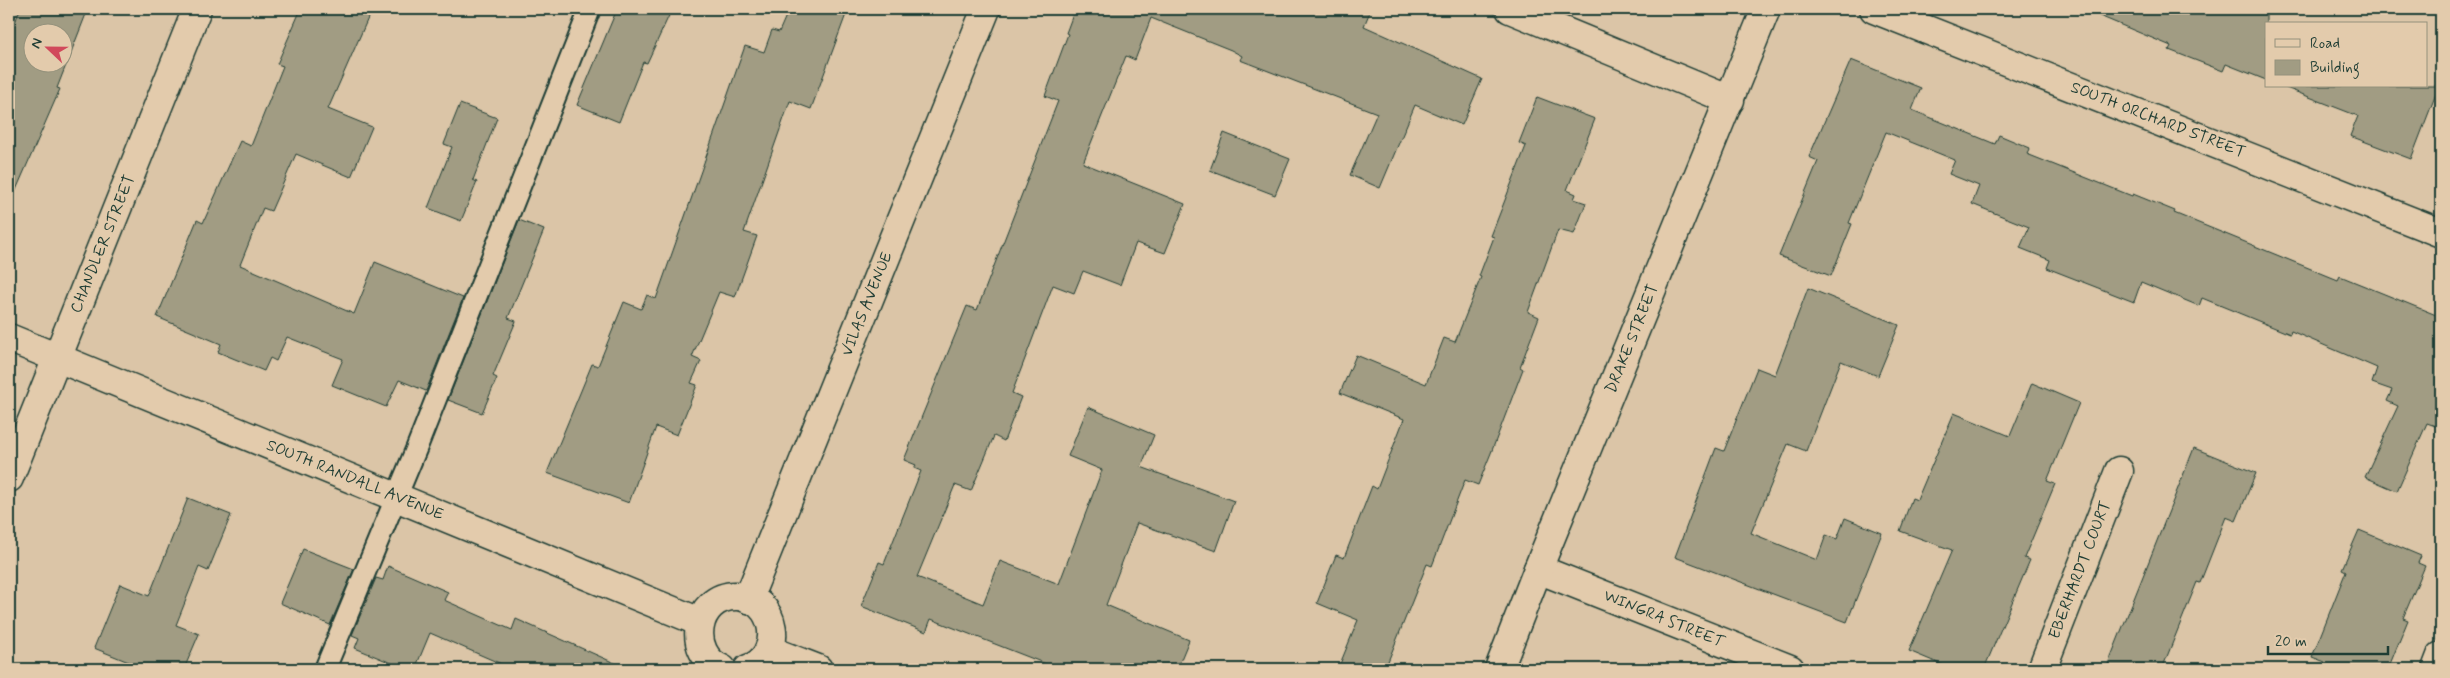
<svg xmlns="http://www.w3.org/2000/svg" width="2450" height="678" viewBox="0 0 2450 678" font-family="Mynerve,sans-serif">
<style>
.building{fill:#a19c83;stroke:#1f3d34;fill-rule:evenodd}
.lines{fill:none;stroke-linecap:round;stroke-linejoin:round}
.service-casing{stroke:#1f3d34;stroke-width:24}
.minor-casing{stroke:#1f3d34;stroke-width:31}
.service{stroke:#e3cbac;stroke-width:20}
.minor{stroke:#e3cbac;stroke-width:28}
.labels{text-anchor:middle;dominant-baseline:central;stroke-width:4;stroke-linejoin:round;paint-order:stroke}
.street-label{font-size:16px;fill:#1f3d34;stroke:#e3cbac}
</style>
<rect width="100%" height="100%" fill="#dbc5a7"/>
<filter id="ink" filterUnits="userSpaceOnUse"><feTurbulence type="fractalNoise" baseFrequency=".02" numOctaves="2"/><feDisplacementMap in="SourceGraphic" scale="10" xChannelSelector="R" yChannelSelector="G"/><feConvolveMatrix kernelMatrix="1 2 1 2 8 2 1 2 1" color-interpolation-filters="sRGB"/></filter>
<g filter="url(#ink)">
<g class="building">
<path d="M 20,9 L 88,9 L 57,88 L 60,89 L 9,206 L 9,39 ZM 32,32 L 62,32 L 62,62 L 32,62 Z"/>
<path d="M 301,9 L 372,9 L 328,109 L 372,127 L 351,177 L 296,154 L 271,211 L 263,208 L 240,265 L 354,314 L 375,262 L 463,298 L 426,391 L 399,380 L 386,407 L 332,385 L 343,359 L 287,337 L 276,361 L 270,358 L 264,371 L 218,352 L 221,344 L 157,317 L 197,220 L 203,223 L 240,141 L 251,146 L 283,66 L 277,64 Z"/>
<path d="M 617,9 L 672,9 L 647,63 L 643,62 L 619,122 L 577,105 Z"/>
<path d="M 789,9 L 848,9 L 811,109 L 790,101 L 744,232 L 757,236 L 735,297 L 719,292 L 692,357 L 701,361 L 691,383 L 697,385 L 677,435 L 656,427 L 629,503 L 547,473 L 592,364 L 598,366 L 624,302 L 641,309 L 647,295 L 656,299 L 745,46 L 764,52 L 772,30 L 779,32 Z"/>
<path d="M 1075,9 L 1371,9 L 1364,26 L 1482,79 L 1462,125 L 1415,105 L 1380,188 L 1350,175 L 1377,113 L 1240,60 L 1242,56 L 1231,50 L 1151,18 L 1135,60 L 1126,56 L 1083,163 L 1185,204 L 1165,253 L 1136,243 L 1120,285 L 1083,271 L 1074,293 L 1053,285 L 1012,393 L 1021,397 L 1004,441 L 994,436 L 971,491 L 955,485 L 917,577 L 983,604 L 1000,561 L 1059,584 L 1102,470 L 1068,456 L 1088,407 L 1154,435 L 1141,467 L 1234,501 L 1216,551 L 1137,523 L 1106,605 L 1189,640 L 1177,669 L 1059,669 L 931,619 L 926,632 L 861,606 L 879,562 L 884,564 L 921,471 L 914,468 L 916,465 L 904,460 L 967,306 L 977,310 L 1058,101 L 1045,96 L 1068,34 L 1066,33 Z"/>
<path d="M 2083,9 L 2266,9 L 2266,80 L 2226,64 L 2223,71 L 2169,50 L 2171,46 Z"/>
<path d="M 1851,60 L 1921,88 L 1912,110 L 1995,144 L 1999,135 L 2030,148 L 2027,154 L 2132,196 L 2133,194 L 2175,211 L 2174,213 L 2338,280 L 2340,276 L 2441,317 L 2441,428 L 2427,423 L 2397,491 L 2365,477 L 2398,406 L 2387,401 L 2392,390 L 2372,383 L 2377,368 L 2291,331 L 2290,334 L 2202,298 L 2199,306 L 2141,282 L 2134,302 L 2047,268 L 2050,260 L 2020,248 L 2029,227 L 1972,204 L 1979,186 L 1949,174 L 1955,160 L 1886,132 L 1849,223 L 1852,224 L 1831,276 L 1779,256 L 1818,161 L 1809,157 Z"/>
<path d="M 2287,86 L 2439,86 L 2411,159 L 2350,136 L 2358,116 L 2286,88 Z"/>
<path d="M 1537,97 L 1595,119 L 1567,190 L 1576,194 L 1574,199 L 1586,203 L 1574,234 L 1558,230 L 1528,312 L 1539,317 L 1520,367 L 1523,369 L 1491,453 L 1478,485 L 1465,480 L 1432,566 L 1427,564 L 1385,669 L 1338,669 L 1358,620 L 1317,603 L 1336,555 L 1344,558 L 1372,486 L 1377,489 L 1404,419 L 1340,393 L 1356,355 L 1426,384 L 1444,338 L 1455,342 L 1481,277 L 1479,276 L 1494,237 L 1491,236 L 1526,146 L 1519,143 Z"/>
<path d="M 460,104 L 497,118 L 473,180 L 477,182 L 461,221 L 428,208 L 452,147 L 444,144 Z"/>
<path d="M 1224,133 L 1290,159 L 1275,195 L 1210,170 Z"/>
<path d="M 519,220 L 544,230 L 508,318 L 516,321 L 493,376 L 497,378 L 482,413 L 448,400 Z"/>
<path d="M 1808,288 L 1899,325 L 1878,376 L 1841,361 L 1806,451 L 1788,444 L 1751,533 L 1817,560 L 1826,535 L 1837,539 L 1845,518 L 1882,533 L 1847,622 L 1675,557 L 1716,448 L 1724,451 L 1757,368 L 1775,375 Z"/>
<path d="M 2032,383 L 2079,403 L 2047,481 L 2055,484 L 2024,558 L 2030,560 L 1984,669 L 1952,669 L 1909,651 L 1952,550 L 1900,531 L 1912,498 L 1917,500 L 1954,413 L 2010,436 Z"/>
<path d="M 2194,448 L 2256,473 L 2236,521 L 2226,517 L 2200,583 L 2197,582 L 2162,669 L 2106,669 Z"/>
<path d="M 188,498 L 231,515 L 208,571 L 199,567 L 176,625 L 199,634 L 184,669 L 146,669 L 94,648 L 120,584 L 149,596 Z"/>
<path d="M 2359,530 L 2421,556 L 2418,563 L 2425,566 L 2403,618 L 2408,620 L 2388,669 L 2322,669 L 2325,662 L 2312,657 L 2346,571 L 2342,569 Z"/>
<path d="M 303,549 L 354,569 L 330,625 L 280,603 Z"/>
<path d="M 388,566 L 448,592 L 444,600 L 512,630 L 516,619 L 628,669 L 513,669 L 430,633 L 415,669 L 406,669 L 355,648 L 359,638 L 352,635 L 376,578 L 383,580 Z"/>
</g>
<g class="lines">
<defs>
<path id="service" d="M 325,669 L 417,447 L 590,9"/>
<g id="minor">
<path d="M 1510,9 L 1730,100"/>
<path d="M 1874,9 L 2441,233"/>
<path d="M 9,338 L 700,622"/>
<path d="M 9,478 L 197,9"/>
<path d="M 1538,569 L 1790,669"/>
<path d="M 748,599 L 986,9"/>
<path d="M 769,650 L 818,669"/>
<path d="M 722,669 C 686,654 694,596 736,596 C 777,596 786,656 748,669"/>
<path d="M 1499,669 L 1538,569 L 1766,9"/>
<path d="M 2042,669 L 2119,471"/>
<path d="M 2436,669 L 2441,656"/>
</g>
</defs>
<use href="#service" class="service-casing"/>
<use href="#minor" class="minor-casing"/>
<use href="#service" class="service"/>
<use href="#minor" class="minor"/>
</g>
</g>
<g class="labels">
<g class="street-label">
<text transform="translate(2158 120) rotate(21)">SOUTH ORCHARD STREET</text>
<text transform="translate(103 244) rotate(-68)">CHANDLER STREET</text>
<text transform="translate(867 304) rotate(-68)">VILAS AVENUE</text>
<text transform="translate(1632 339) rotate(-68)">DRAKE STREET</text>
<text transform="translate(355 480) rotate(22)">SOUTH RANDALL AVENUE</text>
<text transform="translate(2080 570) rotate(-69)">EBERHARDT COURT</text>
<text transform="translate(1664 619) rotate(22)">WINGRA STREET</text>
</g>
</g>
<rect width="2450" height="678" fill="none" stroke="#e3cbac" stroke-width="30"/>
<rect x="15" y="15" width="2420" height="648" fill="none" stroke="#1f3d34" stroke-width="2" filter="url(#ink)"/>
<rect x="2265" y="22" width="162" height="65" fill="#e3cbac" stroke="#95927c"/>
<rect x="2275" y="39" width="25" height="8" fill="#e3cbac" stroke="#95927c"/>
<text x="2310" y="48" font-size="15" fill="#1f3d34">Road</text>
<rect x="2275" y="60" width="25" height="15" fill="#a19c83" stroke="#95927c"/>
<text x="2310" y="72" font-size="15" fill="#1f3d34">Building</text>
<g transform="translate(48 48) rotate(292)"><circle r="24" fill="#e3cbac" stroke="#95927c"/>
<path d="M0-4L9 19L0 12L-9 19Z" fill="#d1495b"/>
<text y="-8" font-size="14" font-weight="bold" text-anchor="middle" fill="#1f3d34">N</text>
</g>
<path d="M2268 646v8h120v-8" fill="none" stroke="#1f3d34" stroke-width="2.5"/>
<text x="2275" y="646" font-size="15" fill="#1f3d34" stroke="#e3cbac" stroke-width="4" paint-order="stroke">20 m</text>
</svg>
